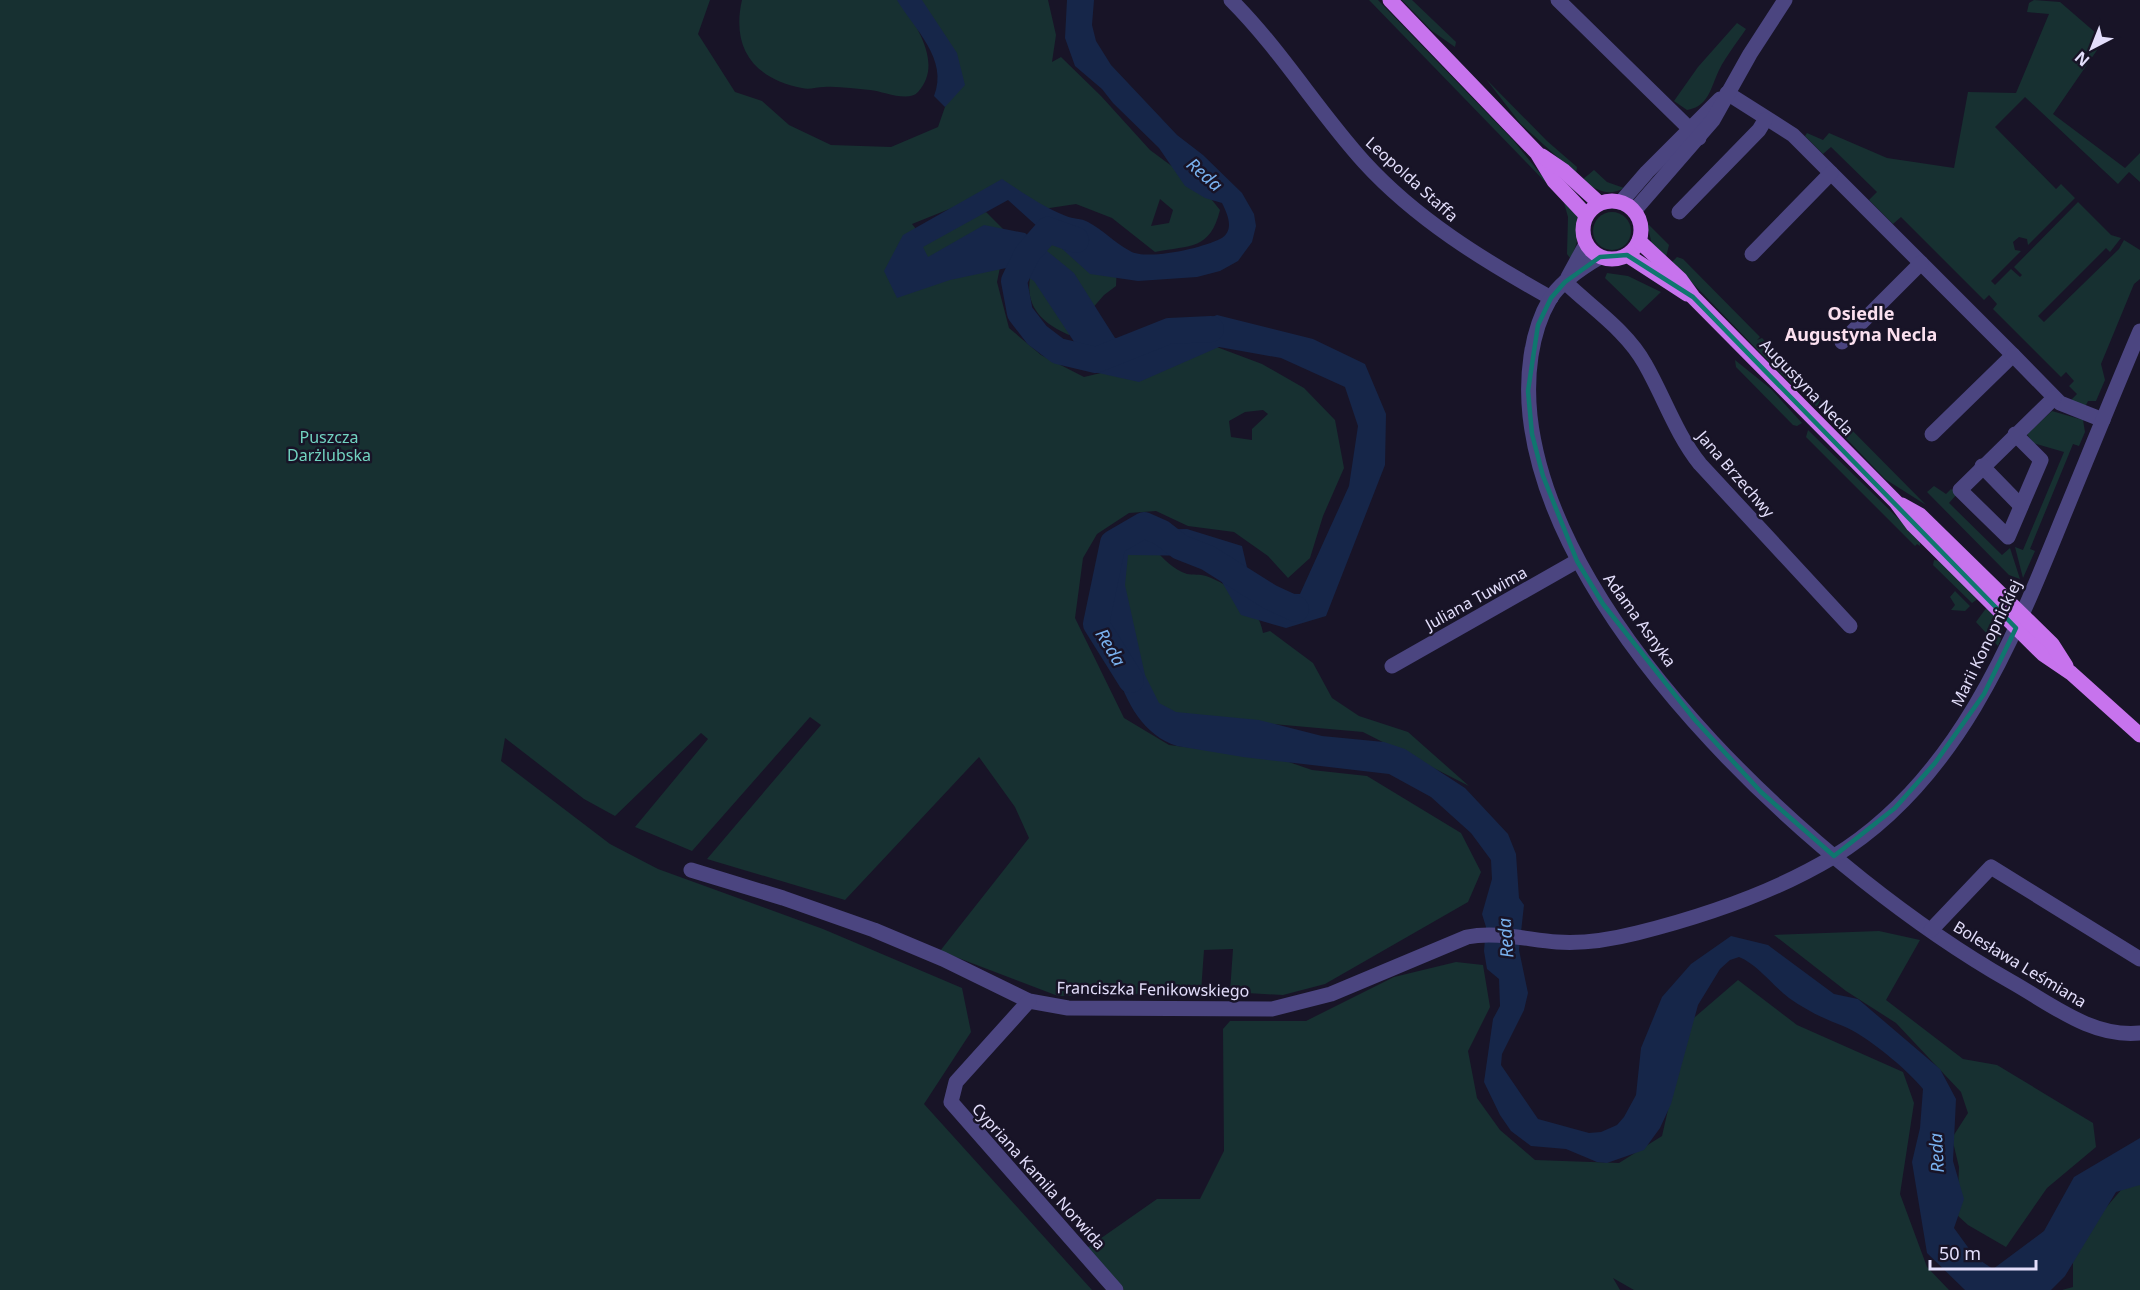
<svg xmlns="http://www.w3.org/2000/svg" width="2140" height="1290" viewBox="0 0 2140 1290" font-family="'Noto Sans',sans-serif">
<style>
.green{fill:#173031;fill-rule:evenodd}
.water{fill:#162649}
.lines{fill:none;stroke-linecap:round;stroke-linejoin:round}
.river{stroke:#162649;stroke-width:26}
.minor{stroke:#4b4580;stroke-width:15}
.major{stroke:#c773ed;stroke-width:15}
.marked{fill:none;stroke:#0f766e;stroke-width:4.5;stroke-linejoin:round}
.labels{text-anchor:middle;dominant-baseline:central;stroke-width:5;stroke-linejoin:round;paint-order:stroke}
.street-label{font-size:16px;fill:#e3defb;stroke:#181427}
.park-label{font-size:16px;fill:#72d3c1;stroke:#181427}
.water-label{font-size:18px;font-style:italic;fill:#79b1ee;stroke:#181427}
.neighbourhood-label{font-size:18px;font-weight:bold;fill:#fbe0ef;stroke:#181427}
</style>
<rect width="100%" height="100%" fill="#181427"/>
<g class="green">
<path d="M 0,0 L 710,0 L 698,34 L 735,92 L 762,101 L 789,125 L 831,145 L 891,147 L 938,127 L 953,84 L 919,0 L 1048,0 L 1056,35 L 1052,62 L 1061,57 L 1101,96 L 1150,150 L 1204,190 L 1220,210 C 1210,250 1191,245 1155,252 L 1112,218 L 1076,204 L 1043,209 L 1004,187 L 912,224 L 921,235 L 986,212 L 1007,233 L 997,282 L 1009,328 L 1041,355 L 1084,377 L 1214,346 L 1262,364 L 1304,388 L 1335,420 L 1344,468 L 1323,516 L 1310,558 L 1288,578 L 1268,556 L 1234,532 L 1188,526 L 1156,511 L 1129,513 L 1097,534 L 1083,558 L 1075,618 L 1124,718 L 1169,745 L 1277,758 L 1312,770 L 1367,776 L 1461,833 L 1481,872 L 1468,902 L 1325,984 L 1283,995 L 1230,992 L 1233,949 L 1204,950 L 1201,992 L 1058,996 L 940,951 L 1029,838 L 1015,807 L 979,757 L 845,900 L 707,859 L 821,725 L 810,717 L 692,851 L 635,827 L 708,739 L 701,733 L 615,816 L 584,799 L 505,738 L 501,761 L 610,844 L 658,869 L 823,929 L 962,988 L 971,1032 L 924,1104 L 1092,1290 L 0,1290 ZM 1160,199 L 1173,210 L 1169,223 L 1151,226 ZM 1263,410 L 1268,414 L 1252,429 L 1252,440 L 1231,437 L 1229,421 L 1245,412 Z"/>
<path d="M 742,0 L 902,0 C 915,27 944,63 918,92 C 908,103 883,91 870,90 C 855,89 839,86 824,87 C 817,87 809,90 802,88 C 754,79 731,48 742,0 Z"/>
<path d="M 1369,0 L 1378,0 L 1513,140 L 1556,193 Z"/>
<path d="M 1402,0 L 1412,0 L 1456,42 L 1455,47 L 1432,31 Z"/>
<path d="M 2034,0 L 2060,2 L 2104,40 L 2053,114 L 2125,168 L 2140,153 L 2140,182 L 2129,172 L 2118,184 L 2025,97 L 1995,127 L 2056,189 L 2061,184 L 2075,198 L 2028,245 L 2027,239 L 2019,237 L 2013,242 L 2015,250 L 2021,251 L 1991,281 L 1995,285 L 2011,269 L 2020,277 L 2022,275 L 2014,267 L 2078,202 L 2111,235 L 2121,238 L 2110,252 L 2106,248 L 2038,316 L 2044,322 L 2119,249 L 2124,240 L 2140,250 L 2140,279 L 2134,284 L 2101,364 L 2105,380 L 2096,401 L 2088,401 L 2085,407 L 2070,401 L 2077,394 L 2069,386 L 2074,381 L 2066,372 L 2061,377 L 1993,309 L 1997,304 L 1989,295 L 1984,300 L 1901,217 L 1893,224 L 1869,200 L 1877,192 L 1831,147 L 1823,154 L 1805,136 L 1807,133 L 1823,140 L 1829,133 L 1887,158 L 1954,168 L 1968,92 L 2016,93 L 2049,14 L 2027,12 L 2029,3 Z"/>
<path d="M 1737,23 L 1746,29 C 1736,44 1722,61 1716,77 C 1710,92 1706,107 1687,110 L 1674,101 L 1698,67 Z"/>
<path d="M 1486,79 L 1547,141 L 1577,167 L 1576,174 L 1520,123 Z"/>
<path d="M 1594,170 L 1607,182 L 1624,188 C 1608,197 1596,190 1582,180 Z"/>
<path d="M 1563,199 C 1567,204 1574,209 1577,214 C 1582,226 1577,248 1570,258 L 1567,254 L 1568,217 Z"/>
<circle cx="1612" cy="231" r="19"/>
<path d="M 1647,223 L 1669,245 L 1666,257 L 1652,245 Z"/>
<path d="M 1066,232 L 1117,263 L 1116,286 L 1104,295 L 1069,335 C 1044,324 1025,308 1030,278 C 1030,273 1030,264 1033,260 C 1039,248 1054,239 1066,232 Z"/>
<path d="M 1677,257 L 1683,259 L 1760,337 L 1757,340 L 1762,338 L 1821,398 L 1817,407 L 1779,372 L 1672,262 Z"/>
<path d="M 1607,273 L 1628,276 L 1661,292 L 1640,312 L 1605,278 Z"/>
<path d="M 1735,360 L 1771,389 L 1802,423 L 1797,426 L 1793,425 L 1736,367 Z"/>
<path d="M 1828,409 L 1832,410 L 1926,505 L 1885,479 L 1823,414 Z"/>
<path d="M 2052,411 L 2083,420 L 2085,432 L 2079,446 L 2073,444 L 2030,549 L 2035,551 L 2023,578 L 2015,547 L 2023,550 L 2064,452 L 2033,443 L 2027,434 Z"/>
<path d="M 1808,430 L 1914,534 L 1920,540 L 1920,546 L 1917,544 L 1915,546 L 1806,437 Z"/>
<path d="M 1934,486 L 1946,494 L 1951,489 L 1957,494 L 1949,503 L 2002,555 L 2010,548 L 2020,579 L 2009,575 L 1927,492 Z"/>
<path d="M 1135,546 L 1154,548 C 1163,559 1173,569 1187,574 C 1193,575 1200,574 1206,576 C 1231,585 1259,606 1263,633 L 1270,631 L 1313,663 L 1332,698 L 1359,716 L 1408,732 L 1469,786 L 1363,732 L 1181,716 L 1147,702 L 1117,585 L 1121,559 Z"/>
<path d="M 1934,560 L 1940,561 L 1979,598 L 1972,603 L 1933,565 Z"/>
<path d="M 1955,591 L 1970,606 L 1965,611 L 1951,610 L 1955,605 L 1950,597 Z"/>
<path d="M 1987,607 C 2001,621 2007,627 1998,646 L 1976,622 Z"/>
<path d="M 1879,931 L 1920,940 L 1886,1000 L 1963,1059 L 1997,1065 L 2093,1123 L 2096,1147 L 2047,1188 L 2006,1247 L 1968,1225 L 1957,1215 L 1959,1167 L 1952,1138 L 1968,1113 L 1961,1092 L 1896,1023 L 1846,991 L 1774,935 Z"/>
<path d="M 1456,962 L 1483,965 L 1490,1007 L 1468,1051 L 1477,1098 L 1500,1130 L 1535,1160 L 1619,1163 L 1662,1136 L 1688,1023 L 1738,980 L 1797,1025 L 1903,1072 L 1914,1103 L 1900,1194 L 1927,1267 L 1949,1290 L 1634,1290 L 1613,1278 L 1620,1290 L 1124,1290 L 1087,1248 L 1157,1199 L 1200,1199 L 1224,1151 L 1223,1029 L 1230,1021 L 1306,1021 L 1394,977 Z"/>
<path d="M 2140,1182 L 2140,1290 L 2062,1290 L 2073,1287 L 2073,1246 L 2122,1189 Z"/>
</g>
<g class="water">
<path d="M 897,0 L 922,0 L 957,53 L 965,85 L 945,107 L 934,96 C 949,59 914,29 897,0 Z"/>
<path d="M 1067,0 L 1094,0 L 1092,25 L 1096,41 L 1111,65 L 1177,135 L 1203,155 L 1242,193 L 1254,214 L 1256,226 L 1252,242 L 1238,261 L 1220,271 L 1197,277 L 1138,281 L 1090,274 L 1008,200 L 923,247 L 928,257 L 984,225 L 1025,233 L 1074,273 L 1115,338 L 1154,339 L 1217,315 L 1313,339 L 1365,364 L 1386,414 L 1385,465 L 1326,616 L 1286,628 L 1241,615 L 1207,556 L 1128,555 L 1125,585 L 1145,675 L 1159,703 L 1176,712 L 1259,720 L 1322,736 L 1384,742 L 1405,749 L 1465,788 L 1508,834 L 1516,854 L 1519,898 L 1524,905 L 1519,950 L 1528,993 L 1524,1010 L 1502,1054 L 1501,1065 L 1538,1119 L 1589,1133 L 1601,1132 L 1617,1125 L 1624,1117 L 1636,1095 L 1641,1048 L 1662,997 L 1691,964 L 1731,936 L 1768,945 L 1834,994 L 1858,999 L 1940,1069 L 1956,1099 L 1953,1161 L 1964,1199 L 1954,1228 L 1975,1257 L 1993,1269 L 2044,1231 L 2074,1177 L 2140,1138 L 2140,1185 L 2116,1192 L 2065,1276 L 2051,1290 L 1965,1290 L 1927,1253 L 1912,1162 L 1920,1128 L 1923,1089 C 1908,1070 1866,1035 1843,1026 C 1824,1019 1806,1010 1789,998 C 1773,986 1757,964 1739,957 L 1730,960 L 1720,969 L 1698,1005 L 1671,1104 L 1660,1128 L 1644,1150 L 1607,1163 L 1597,1162 L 1566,1149 L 1531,1146 L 1511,1131 L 1500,1115 L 1484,1082 L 1493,1019 L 1500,1006 L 1499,979 L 1487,969 L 1484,951 L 1486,927 L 1482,914 L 1492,879 L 1491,860 L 1471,833 L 1431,797 L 1389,774 L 1243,757 L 1177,746 C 1111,725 1105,618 1098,560 L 1122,530 L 1187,529 L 1242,546 L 1253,593 L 1300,594 L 1349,486 L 1358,426 L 1345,387 L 1281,358 L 1219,347 L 1139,382 L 1094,372 L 1034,281 L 1011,267 L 950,280 L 897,298 L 884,271 L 903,235 L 1002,179 C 1022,192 1043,207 1066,216 C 1073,219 1081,218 1088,222 C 1103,230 1115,243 1130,251 C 1147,261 1202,248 1220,239 C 1235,231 1228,215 1222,203 L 1205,198 L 1185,186 L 1159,148 L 1113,103 L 1102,89 L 1075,66 L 1065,38 Z"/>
</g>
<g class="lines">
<g class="river">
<path d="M 1076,240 L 1048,230 L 1027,254 L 1014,281 L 1020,313 L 1037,335 L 1058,351 L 1096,360 L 1169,331 L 1211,329"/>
<path d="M 1131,680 L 1096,624 L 1113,543 L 1144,525 L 1162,533 L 1180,547 L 1208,558 L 1270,597 L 1296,609"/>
</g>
<g class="minor">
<path d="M 1231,0 C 1281,50 1317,110 1364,162 C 1416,219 1483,260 1551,298"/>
<path d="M 1558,0 L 1699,138"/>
<path d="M 1727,93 L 1793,135 L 2013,355 L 1932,434"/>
<path d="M 1621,202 L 1647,172 L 1720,99"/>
<path d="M 1634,211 L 1713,120 L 1750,54 L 1785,0"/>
<path d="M 1679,212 L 1759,130 L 1765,120"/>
<path d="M 1752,254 L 1831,173"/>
<path d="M 1600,257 C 1583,267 1561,281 1550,299 C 1530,333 1526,378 1530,416 C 1554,632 1831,879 2010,981 C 2051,1004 2092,1038 2140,1033"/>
<path d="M 1568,277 L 1586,244"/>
<path d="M 1565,282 C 1592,308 1627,331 1645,364 C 1664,397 1676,434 1700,464 L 1850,626"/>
<path d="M 1842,342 L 1921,263"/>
<path d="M 2013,355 L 2060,403 L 2103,420"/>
<path d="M 2015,434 L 2041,460 L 2008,537 L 1960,490 L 2054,398"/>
<path d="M 1982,466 L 2021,506"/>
<path d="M 1392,666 L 1577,561"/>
<path d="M 691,870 L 783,898 L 874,930 L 943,959 L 1029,1001 L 1068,1008 L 1272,1009 L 1331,994 L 1467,937 C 1496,931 1529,940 1557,942 C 1583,944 1613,939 1637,933 C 1705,916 1773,893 1833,857 C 1956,782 2012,643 2063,517 C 2089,454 2114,392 2140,331"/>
<path d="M 1931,930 L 1991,867 L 2140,959"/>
<path d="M 1029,1001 L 956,1082 L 951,1102 L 1116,1290"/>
</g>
<g class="major">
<path d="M 1390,0 L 1537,153 L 1554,181 L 1586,215"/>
<path d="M 1542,156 L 1564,171 L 1599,203"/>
<circle cx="1612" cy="230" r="29"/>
<path d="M 1639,241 L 1680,279 L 1693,297 L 1896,502 L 1913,525 L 2043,654 L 2071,673 L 2140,735"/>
<path d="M 1627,255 L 1687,294"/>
<path d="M 1902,505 L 1920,515 L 2052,644 L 2066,666"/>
</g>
</g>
<path class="marked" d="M 1627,255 L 1693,297 L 2016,628 L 1984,694 L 1935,763 L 1895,808 L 1834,856 L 1761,792 L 1695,720 L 1603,604 L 1577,561 L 1543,476 L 1532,434 L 1528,391 L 1538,325 L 1551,298 L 1565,282 L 1600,257 Z"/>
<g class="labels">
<g class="street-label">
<text transform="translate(1412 179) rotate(42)">Leopolda Staffa</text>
<text transform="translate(1807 387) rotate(46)">Augustyna Necla</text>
<text transform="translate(1736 474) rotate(49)">Jana Brzechwy</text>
<text transform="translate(1476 598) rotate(-29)">Juliana Tuwima</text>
<text transform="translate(1640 620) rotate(54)">Adama Asnyka</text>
<text transform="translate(1986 643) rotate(-64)">Marii Konopnickiej</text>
<text transform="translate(2020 964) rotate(31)">Bolesława Leśmiana</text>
<text transform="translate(1153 989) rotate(1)">Franciszka Fenikowskiego</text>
<text transform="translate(1039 1176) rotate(48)">Cypriana Kamila Norwida</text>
</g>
<g class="park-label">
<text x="329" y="437">Puszcza<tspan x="329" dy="18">Darżlubska</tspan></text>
</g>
<g class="water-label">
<text transform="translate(1205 174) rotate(41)">Reda</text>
<text transform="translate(1111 647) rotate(59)">Reda</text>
<text transform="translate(1505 938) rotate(-94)">Reda</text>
<text transform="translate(1936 1153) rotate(-93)">Reda</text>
</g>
<g class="neighbourhood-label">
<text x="1861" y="313">Osiedle<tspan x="1861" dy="21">Augustyna Necla</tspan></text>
</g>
</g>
<g transform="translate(2092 48) rotate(222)" stroke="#181427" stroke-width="4.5" paint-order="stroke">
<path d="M0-4.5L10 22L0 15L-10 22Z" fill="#e3defb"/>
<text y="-9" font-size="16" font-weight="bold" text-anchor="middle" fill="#e3defb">N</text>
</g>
<path d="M1930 1260v9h106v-9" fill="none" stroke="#e3defb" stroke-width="3"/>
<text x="1939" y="1260" font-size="18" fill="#e3defb" stroke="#181427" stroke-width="4.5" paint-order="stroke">50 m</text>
</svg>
